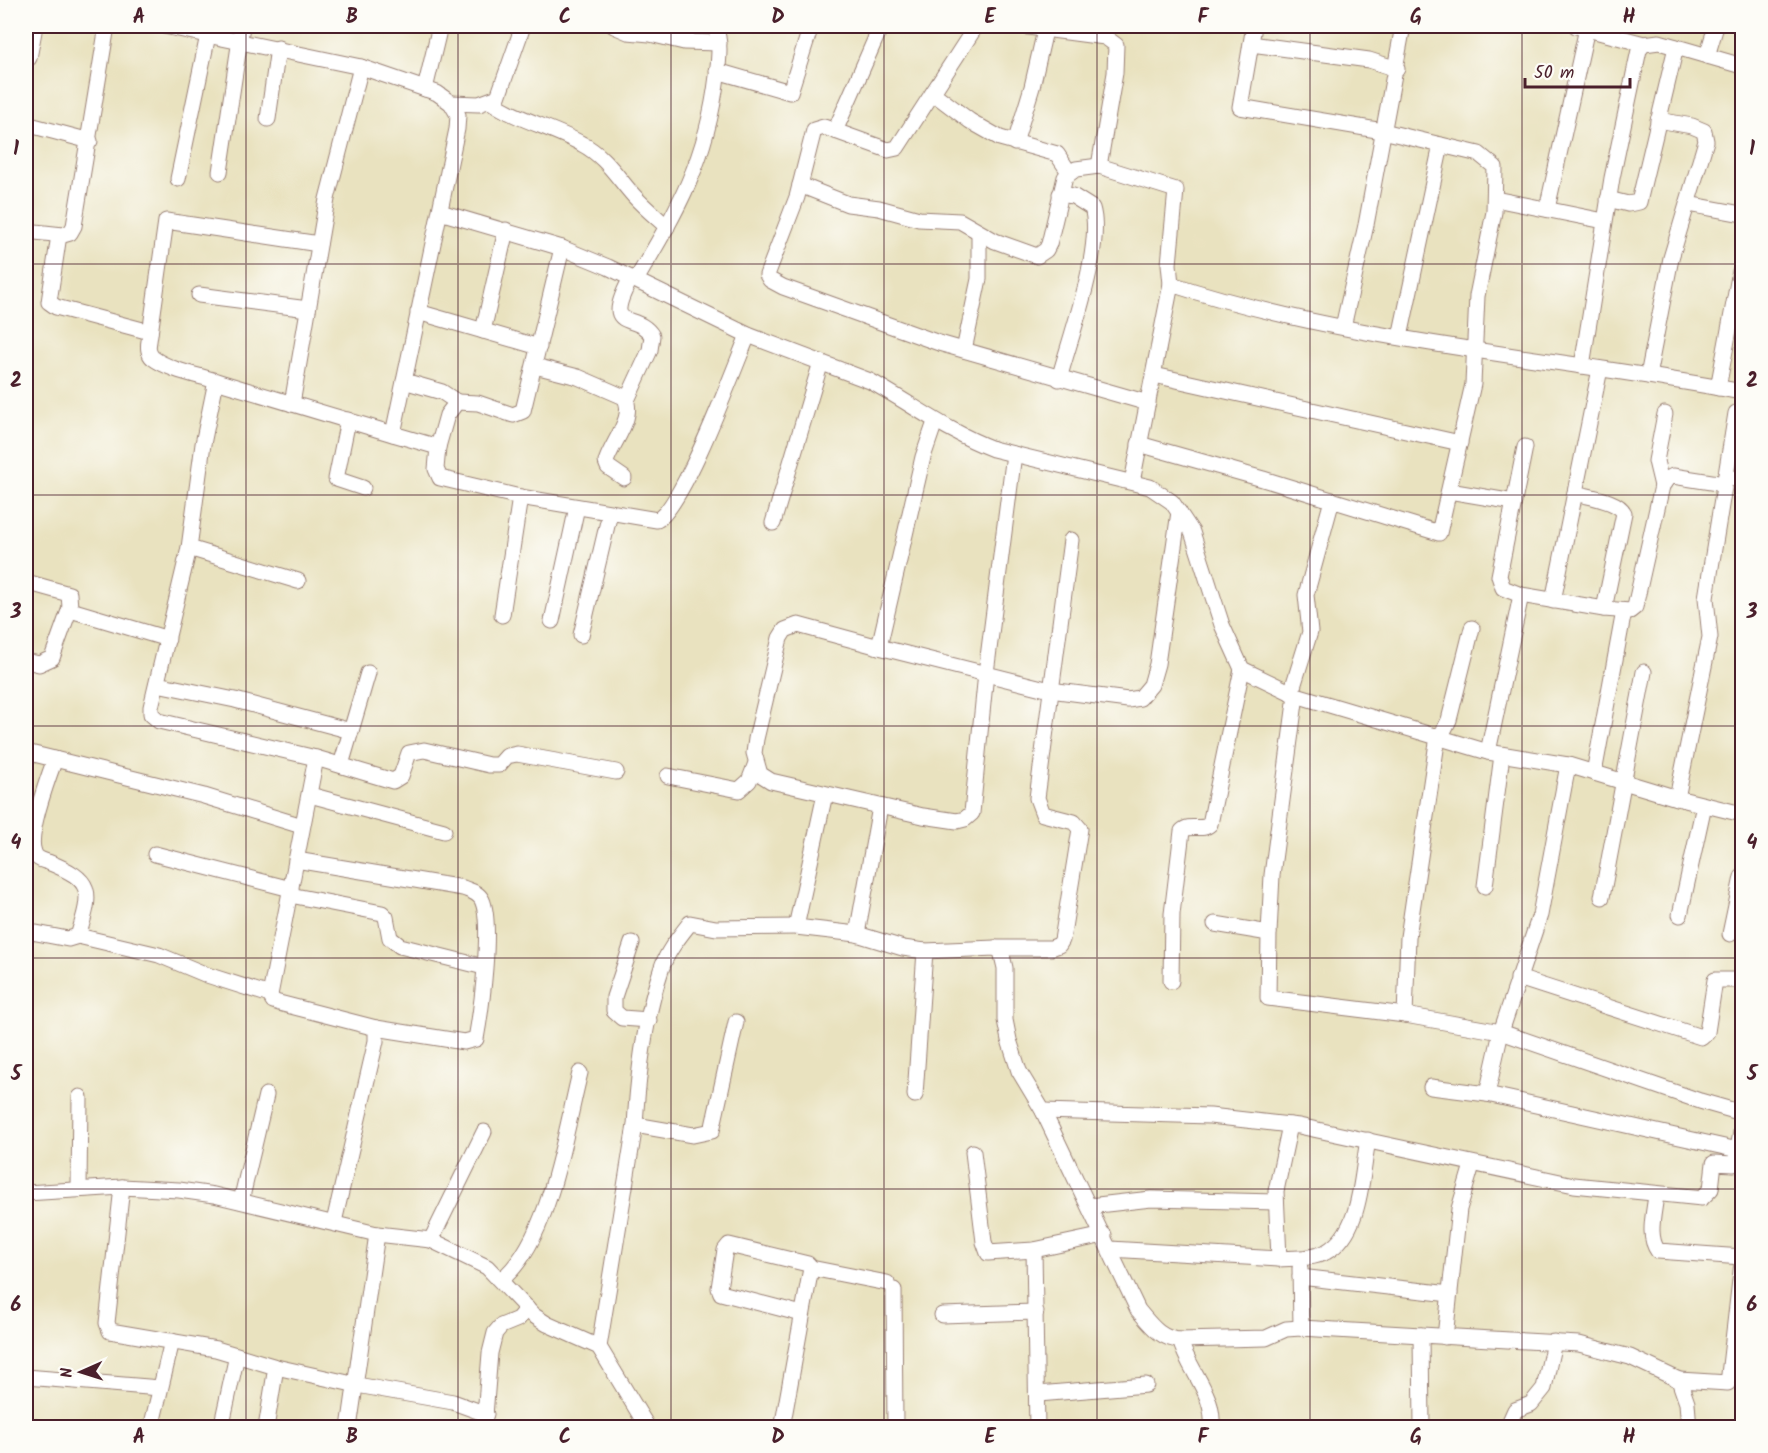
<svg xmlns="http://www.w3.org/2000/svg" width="1768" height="1453" viewBox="0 0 1768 1453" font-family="Kalam,sans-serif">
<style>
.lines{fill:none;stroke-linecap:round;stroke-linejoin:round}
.minor-casing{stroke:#9a8075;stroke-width:17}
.minor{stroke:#fff;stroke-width:15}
.grid{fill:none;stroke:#4a1f2b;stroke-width:1.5;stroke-opacity:0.55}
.neatline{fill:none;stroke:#4a1f2b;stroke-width:2}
.grid-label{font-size:20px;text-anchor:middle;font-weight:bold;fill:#4a1f2b}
</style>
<rect width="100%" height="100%" fill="#fdfcf7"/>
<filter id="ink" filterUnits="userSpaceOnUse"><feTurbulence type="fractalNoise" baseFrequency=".0167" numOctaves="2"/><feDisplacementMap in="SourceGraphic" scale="12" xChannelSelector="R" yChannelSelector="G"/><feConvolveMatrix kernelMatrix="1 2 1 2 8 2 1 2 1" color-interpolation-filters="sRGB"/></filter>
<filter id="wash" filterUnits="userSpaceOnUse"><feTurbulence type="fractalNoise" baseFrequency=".008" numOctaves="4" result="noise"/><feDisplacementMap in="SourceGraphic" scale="24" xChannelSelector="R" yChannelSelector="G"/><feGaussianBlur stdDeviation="1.35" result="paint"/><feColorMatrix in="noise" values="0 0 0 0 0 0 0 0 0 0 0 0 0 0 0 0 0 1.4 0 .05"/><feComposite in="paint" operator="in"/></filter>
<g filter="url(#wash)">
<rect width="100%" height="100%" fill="#e9e2bf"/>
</g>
<g filter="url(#ink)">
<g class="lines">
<defs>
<g id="minor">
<path d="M 164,26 L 361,67 L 437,93 L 451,103 L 458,115 L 457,129 L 393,434 L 216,381 L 203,444 L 189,548 L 151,707 L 151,714 L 159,721 L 316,758 L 270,995 L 273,1001 L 279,1003 L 376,1028 L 376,1041 L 334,1222"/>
<path d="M 614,26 L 628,32 L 650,34 L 684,42 L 719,43"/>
<path d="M 976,26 L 897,148 L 888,150 L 824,127 L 814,130 L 797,197 L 767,275 L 770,280 L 783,287 L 939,343 L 1148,403"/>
<path d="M 1021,26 L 1105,37 L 1116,45 L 1115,73 L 1099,166 L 1176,190 L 1169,264 L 1171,284"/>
<path d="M 1576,26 L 1644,44"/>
<path d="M 1251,44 L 1369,60 L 1397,69"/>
<path d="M 1707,56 L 1716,26"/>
<path d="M 26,57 L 29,58 L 35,26"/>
<path d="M 717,71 L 790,92 L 811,26"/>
<path d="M 425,89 L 440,26"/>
<path d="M 933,93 L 970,121 L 1000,138 L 1057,154 L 1069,172"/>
<path d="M 490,101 C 519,121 552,127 582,144 C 605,156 617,177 634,196 C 644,207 656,217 667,227"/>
<path d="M 451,103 L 479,104 L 498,97 L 523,26"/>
<path d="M 268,119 L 278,48"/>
<path d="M 26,124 L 90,141"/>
<path d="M 835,131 L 881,26"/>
<path d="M 1015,143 L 1032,87 L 1046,26"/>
<path d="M 220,172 L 242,26"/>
<path d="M 178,179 L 208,35"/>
<path d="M 800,185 L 848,204 L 879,208 L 919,219 L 960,221 L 995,241 L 1037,256 L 1046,250 L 1049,244 L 1065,177 L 1076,169 L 1099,166"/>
<path d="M 1495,199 L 1604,221"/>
<path d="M 1608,199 L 1628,204 L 1639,202 L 1676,47"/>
<path d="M 1688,204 L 1742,214"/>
<path d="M 1547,209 L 1587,28"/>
<path d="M 440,212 L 562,248 L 608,267 L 748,335 L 870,381 C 912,404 948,432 993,449 L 1150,487 L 1172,502 L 1192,532 L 1222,625 L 1242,669 L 1296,695 L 1488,752 L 1568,765 L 1677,798 L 1742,814"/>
<path d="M 26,231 L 63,235 L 70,233 L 74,226 L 107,26"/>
<path d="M 59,235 L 49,302 L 56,307 L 150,332"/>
<path d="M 636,280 C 678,209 707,160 717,76 C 719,58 721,42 715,26"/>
<path d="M 199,295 L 308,309"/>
<path d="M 418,312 L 539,347"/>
<path d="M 1343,327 L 1366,225 L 1403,26"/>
<path d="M 483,331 L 506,230"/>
<path d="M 1400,337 L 1441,145"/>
<path d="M 964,350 L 979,279 L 979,233"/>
<path d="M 535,366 L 578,377 L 624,397 C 637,415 611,444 606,462 L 608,467 L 624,478"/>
<path d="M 1582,366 L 1612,178 L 1639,50 L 1644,44 L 1659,42 L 1742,66"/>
<path d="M 1154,375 L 1460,443"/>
<path d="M 1648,376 L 1671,258 L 1706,141 L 1704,131 L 1692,126 L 1658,120"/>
<path d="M 1059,379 C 1070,338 1104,246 1092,208 L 1073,196 L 1060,194"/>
<path d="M 216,381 C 197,375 169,370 153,358 C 148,354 148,346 149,341 L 166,221 L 319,244"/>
<path d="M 404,381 L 442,392 L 457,402"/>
<path d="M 1718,388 L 1740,271"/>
<path d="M 627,400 L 650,350 L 652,336 C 637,310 600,335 631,278"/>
<path d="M 292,404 L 327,199 L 361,67"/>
<path d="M 348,420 L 336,479 L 363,488"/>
<path d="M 935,422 L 923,457 L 879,647 L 798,625 L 785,630 L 780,638 L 756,739 L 754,753 L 760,774 L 771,781 L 923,816 L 957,821 L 965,819 L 972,813 L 986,673 L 1014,454"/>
<path d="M 393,434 L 438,447 L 436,469 L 440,478 L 520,497 L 657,520 C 683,507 734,369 748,335"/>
<path d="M 1139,444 L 1263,479 L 1439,533 L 1473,384 L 1477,296 L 1494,212 L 1495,167 L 1479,154 L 1441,145 L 1383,131 L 1240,107 L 1254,26"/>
<path d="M 438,447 L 447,415 L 457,402 L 478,403 L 513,415 L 523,411 L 562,248"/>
<path d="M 1726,476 L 1742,481"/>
<path d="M 1132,482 L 1171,284 C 1356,344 1552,356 1742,392"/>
<path d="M 1662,486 L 1656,461 L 1665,414"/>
<path d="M 1449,491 L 1514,502"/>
<path d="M 773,523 L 821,362"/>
<path d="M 189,548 L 298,581"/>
<path d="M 26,582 L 69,594 L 70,608 L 74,611 L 168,639"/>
<path d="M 1521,595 L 1503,588 L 1499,576 L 1525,447"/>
<path d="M 1553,601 L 1600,369"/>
<path d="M 1604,609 L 1630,611 L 1635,607 L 1662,486 L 1667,479 L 1673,476 L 1724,484"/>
<path d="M 502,615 L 520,497"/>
<path d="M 552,621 L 577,507"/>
<path d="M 581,635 L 610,513"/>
<path d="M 879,647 L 1050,690 L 1128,700 L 1140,698 L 1151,685 L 1157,664 L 1179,512"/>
<path d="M 26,661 L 39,664 L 52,658 L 70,608"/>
<path d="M 157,684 L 235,700 L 351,731"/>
<path d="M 1291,693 L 1310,632 L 1306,595 L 1332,500"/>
<path d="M 26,752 L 204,796 L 302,826"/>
<path d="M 1488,752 L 1521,595 L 1604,609 L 1624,513 C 1618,500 1589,497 1575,493"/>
<path d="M 316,758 L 393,781 L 401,776 L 409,753 L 424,750 L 489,765 L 499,765 L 507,756 L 517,754 L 616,772"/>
<path d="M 341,765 L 368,673"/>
<path d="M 1594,773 L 1624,611"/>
<path d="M 668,776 L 739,790 L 749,781 L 756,763"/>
<path d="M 825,794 L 796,927 L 857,934 L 903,948 L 925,951 L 995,948 L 1001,951 L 1005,968 L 1005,1020 L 1009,1040 L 1019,1071 L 1043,1111 L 1138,1310 C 1151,1325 1160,1339 1180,1340 L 1266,1338 L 1286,1329 L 1301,1328 L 1421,1335"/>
<path d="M 310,795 L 444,831"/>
<path d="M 1677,798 L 1710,637 L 1706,598 L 1736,413"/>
<path d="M 155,854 L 291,889"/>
<path d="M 296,860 L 463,888 C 470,891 478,892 482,900 C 493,923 481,1012 476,1039 L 464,1042 L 376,1028"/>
<path d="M 1485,886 L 1502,755"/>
<path d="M 290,895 L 382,913 L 386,917 L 390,938 L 400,946 L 484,967"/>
<path d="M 1602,897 L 1644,672"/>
<path d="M 1680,915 L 1704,805"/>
<path d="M 1215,924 L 1269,933 L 1268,998 L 1405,1015 L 1408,937 L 1438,736 L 1443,732 L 1449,720 L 1472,628"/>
<path d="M 26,931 L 68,939 L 78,936 C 93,890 93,880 48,862 C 42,860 36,859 34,852 C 27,835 48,778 55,759"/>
<path d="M 1269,933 L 1272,875 L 1296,695"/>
<path d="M 857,934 L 880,807"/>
<path d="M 1730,934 L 1742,877"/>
<path d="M 78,936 L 159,955 L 207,975 L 270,995"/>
<path d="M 632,943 L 614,997 L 614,1011 L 622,1018 L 649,1020"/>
<path d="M 995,948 L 1051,948 L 1059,945 L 1062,940 L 1080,829 L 1074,822 L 1043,814 L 1037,798 L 1071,540"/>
<path d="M 1518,978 L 1701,1037 L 1707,1032 L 1715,980 L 1742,980"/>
<path d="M 1171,981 L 1172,914 L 1182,831 C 1190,823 1202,832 1210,824 L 1242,669"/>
<path d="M 1405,1015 L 1501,1032 L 1700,1101 L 1742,1113"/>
<path d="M 1431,1087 L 1487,1094 L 1501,1032 L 1540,915 L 1568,765"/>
<path d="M 1487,1094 L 1738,1150"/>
<path d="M 915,1095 L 925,951"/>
<path d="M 1043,1111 L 1210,1116 L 1299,1126 L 1574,1185 L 1702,1198 L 1711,1189 L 1714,1163 L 1734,1164"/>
<path d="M 635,1125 L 693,1135 L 712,1131 L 736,1022"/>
<path d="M 973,1152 L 984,1242 L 988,1253 L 1034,1250 L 1104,1235"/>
<path d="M 1736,1159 L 1742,1127"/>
<path d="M 122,1187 L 107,1323 L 110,1331 L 216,1349 L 276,1367"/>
<path d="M 79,1189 L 80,1097"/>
<path d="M 26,1193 L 122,1187 L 179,1190 L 214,1195 L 377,1234 L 431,1240 L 487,1267 L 533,1315 L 547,1324 L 599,1347 L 648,1428"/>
<path d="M 1656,1195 C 1654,1214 1647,1236 1658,1251 L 1742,1257"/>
<path d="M 241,1201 L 266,1095"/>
<path d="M 1089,1206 L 1151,1199 L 1276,1202"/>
<path d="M 431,1240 L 484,1132"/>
<path d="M 1110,1249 L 1279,1259 C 1294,1258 1312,1259 1326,1252 C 1362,1232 1361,1176 1368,1140"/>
<path d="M 1034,1250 L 1037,1428"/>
<path d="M 1279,1259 L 1276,1191 L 1290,1125"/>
<path d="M 811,1268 L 887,1283"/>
<path d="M 1300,1268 L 1301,1328"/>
<path d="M 1300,1277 L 1450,1294"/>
<path d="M 501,1280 C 550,1241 565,1132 580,1073"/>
<path d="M 894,1290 L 895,1428"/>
<path d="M 942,1315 L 1036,1312"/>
<path d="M 1445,1337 L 1459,1209 L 1472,1165"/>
<path d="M 1180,1340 C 1189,1372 1215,1393 1212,1428"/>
<path d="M 599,1347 L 635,1125 C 638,1074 645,1018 661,970 C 666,953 679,937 690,923 L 716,928 L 796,927"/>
<path d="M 26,1377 L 160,1388"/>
<path d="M 1038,1394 L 1146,1385"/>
<path d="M 26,1425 L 40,1428"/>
<path d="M 151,1428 L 172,1341"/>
<path d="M 221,1428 L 237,1355"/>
<path d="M 266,1428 L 276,1367 L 357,1385 L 453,1402 L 486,1414"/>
<path d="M 349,1428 L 377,1234"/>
<path d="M 484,1428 L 490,1353 L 495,1333 L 501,1326 L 518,1319 L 527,1308"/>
<path d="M 782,1428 L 811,1268 L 808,1264 L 729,1245 L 725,1250 L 719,1288 L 721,1293 L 802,1314"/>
<path d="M 1422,1428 L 1421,1335 L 1579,1344 L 1630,1357 L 1679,1380"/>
<path d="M 1507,1428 L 1515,1410 L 1531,1404 L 1544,1388 L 1554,1342"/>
<path d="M 1689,1428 L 1687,1403 L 1679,1380 L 1728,1383 L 1742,1263"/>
</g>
</defs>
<use href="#minor" class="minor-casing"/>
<use href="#minor" class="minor"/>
</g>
</g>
<path class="grid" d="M 246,26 L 246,1428M 458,26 L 458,1428M 671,26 L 671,1428M 884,26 L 884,1428M 1097,26 L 1097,1428M 1310,26 L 1310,1428M 1522,26 L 1522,1428M 26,264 L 1742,264M 26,495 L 1742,495M 26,726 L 1742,726M 26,958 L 1742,958M 26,1189 L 1742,1189"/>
<rect width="1768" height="1453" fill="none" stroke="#fdfcf7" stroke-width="66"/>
<g transform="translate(81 1372) rotate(267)" stroke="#fdfcf7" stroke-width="4.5" paint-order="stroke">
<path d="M0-4.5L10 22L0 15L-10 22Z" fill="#4a1f2b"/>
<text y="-9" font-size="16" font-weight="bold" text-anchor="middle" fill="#4a1f2b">N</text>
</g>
<path d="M1525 78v9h105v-9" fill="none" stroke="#4a1f2b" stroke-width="3"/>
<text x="1534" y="78" font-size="18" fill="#4a1f2b" stroke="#fdfcf7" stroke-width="4.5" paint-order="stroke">50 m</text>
<rect x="33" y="33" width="1702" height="1387" class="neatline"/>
<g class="grid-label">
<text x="139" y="23">A</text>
<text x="352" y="23">B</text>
<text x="565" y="23">C</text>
<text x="778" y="23">D</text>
<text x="990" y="23">E</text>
<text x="1203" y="23">F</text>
<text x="1416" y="23">G</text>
<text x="1629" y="23">H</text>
<text x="16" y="155">1</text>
<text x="1752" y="155">1</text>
<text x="16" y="387">2</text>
<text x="1752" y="387">2</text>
<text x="16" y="618">3</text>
<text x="1752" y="618">3</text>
<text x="16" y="849">4</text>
<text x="1752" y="849">4</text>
<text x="16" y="1080">5</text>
<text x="1752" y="1080">5</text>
<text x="16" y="1311">6</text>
<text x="1752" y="1311">6</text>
<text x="139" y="1443">A</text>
<text x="352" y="1443">B</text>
<text x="565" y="1443">C</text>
<text x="778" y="1443">D</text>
<text x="990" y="1443">E</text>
<text x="1203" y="1443">F</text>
<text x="1416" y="1443">G</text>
<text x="1629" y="1443">H</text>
</g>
</svg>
